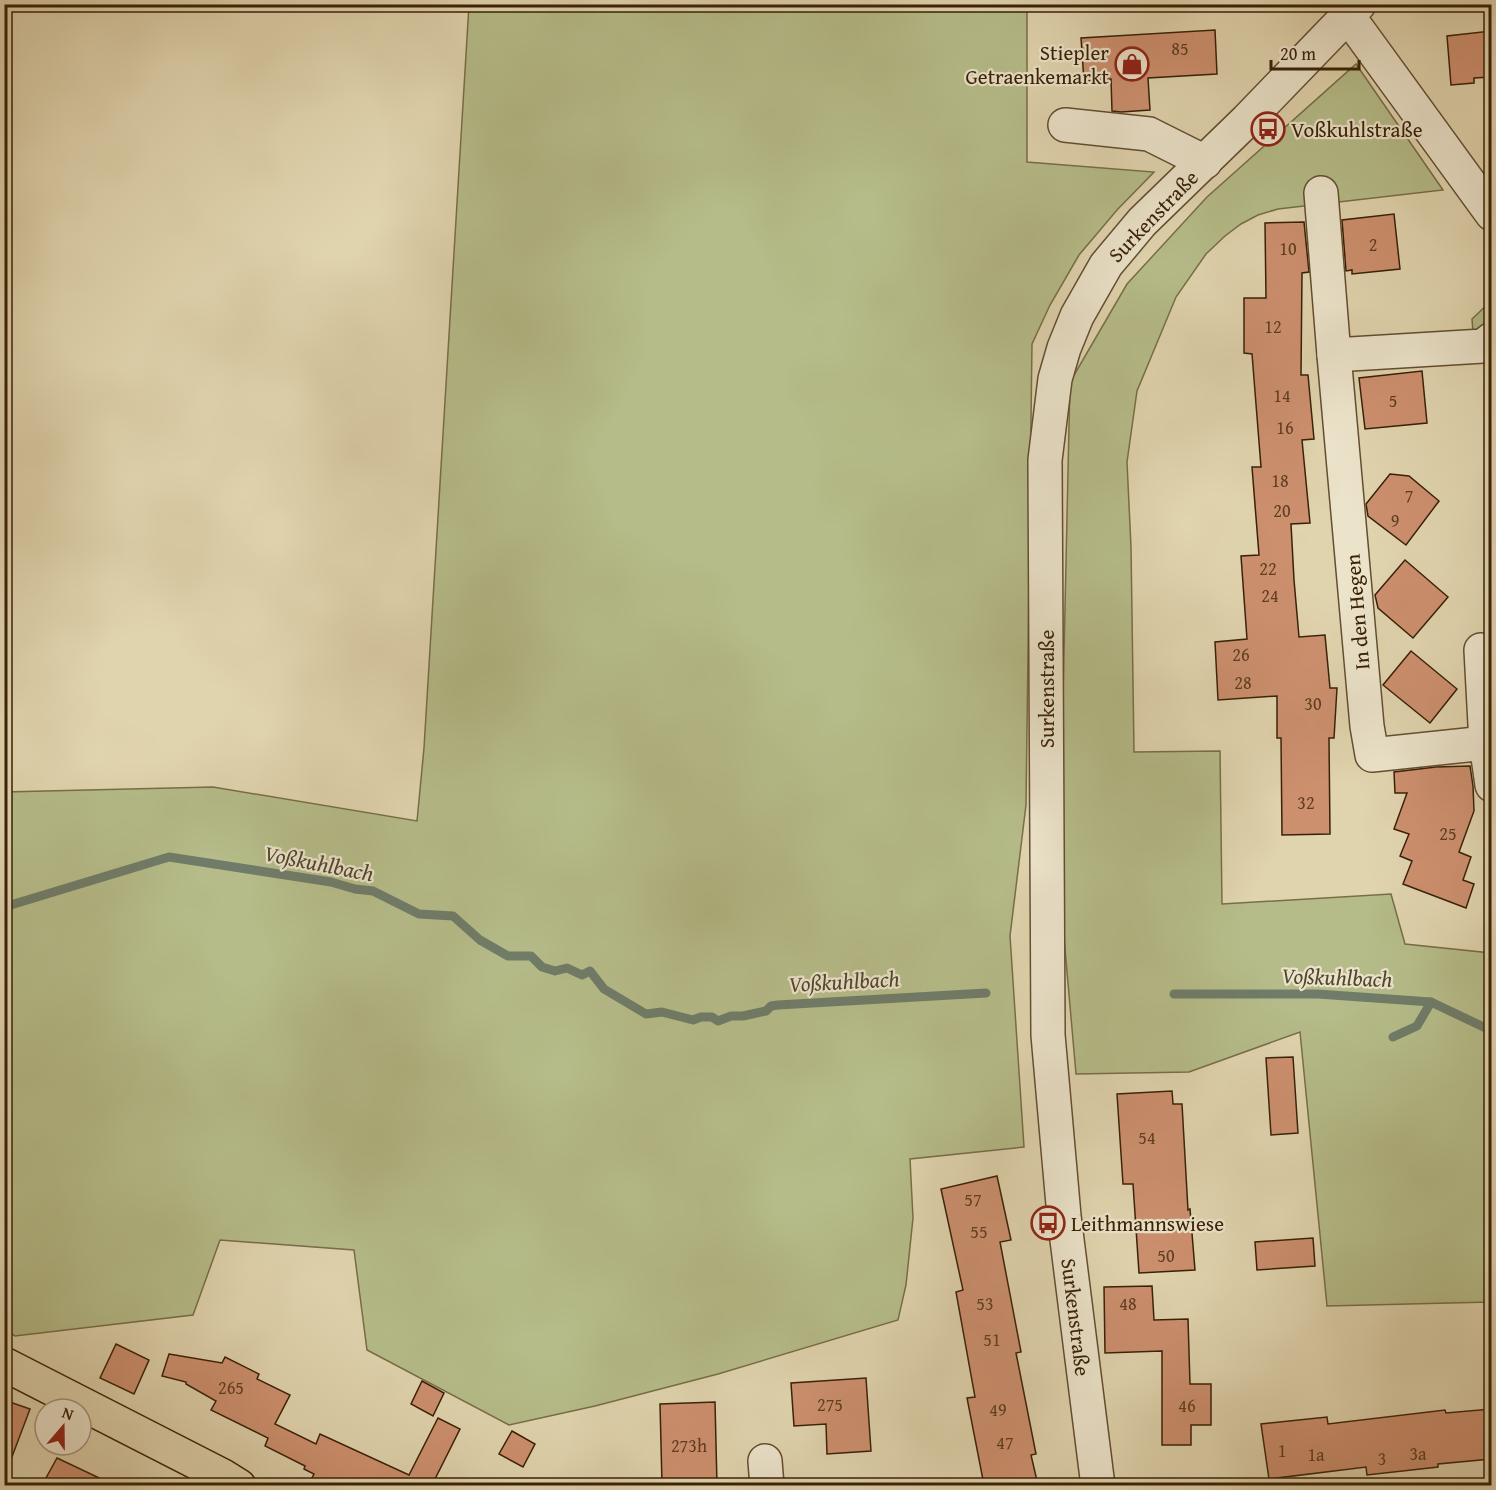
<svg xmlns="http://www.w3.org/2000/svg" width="1496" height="1490" viewBox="0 0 1496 1490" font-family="'Gentium Book Plus',serif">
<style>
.green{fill:#b5bc89;stroke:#776e48;stroke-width:1.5}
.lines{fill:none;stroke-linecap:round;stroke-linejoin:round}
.stream{stroke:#707c69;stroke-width:9}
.building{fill:#cd906f;stroke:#392107;stroke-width:1.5}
.minor-casing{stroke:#634e31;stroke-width:36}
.major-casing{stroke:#392107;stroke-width:36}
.minor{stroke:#ebe3ca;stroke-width:33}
.major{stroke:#e0d4ae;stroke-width:33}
.labels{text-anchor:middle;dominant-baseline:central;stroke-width:4.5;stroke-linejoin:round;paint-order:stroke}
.number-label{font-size:18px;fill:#5e3d21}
.poi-label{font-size:21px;fill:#392107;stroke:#ebe3ca;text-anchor:start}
.street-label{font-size:21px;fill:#392107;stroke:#ebe3ca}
.water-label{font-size:22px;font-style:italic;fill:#504730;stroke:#ebe3ca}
</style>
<rect width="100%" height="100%" fill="#e0d4ae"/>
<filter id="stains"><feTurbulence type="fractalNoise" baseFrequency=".00333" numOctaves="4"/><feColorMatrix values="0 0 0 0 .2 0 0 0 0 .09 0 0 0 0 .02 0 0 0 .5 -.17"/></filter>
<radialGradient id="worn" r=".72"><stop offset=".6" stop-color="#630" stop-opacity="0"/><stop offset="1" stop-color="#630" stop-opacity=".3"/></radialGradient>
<g class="green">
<path d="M 469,5 L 1027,5 L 1027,162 L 1154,172 L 1117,210 L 1079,255 L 1050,305 L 1032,344 L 1026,805 L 1010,936 L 1024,1147 L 910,1159 L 913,1218 L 906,1285 L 898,1320 L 718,1374 L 595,1406 L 509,1425 L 367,1350 L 354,1250 L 220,1240 L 193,1315 L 15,1336 L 4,1329 L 4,792 L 213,787 L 417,821 L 424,748 Z"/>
<path d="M 1356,64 L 1443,190 L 1278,209 L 1258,215 L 1241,224 L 1225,236 L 1206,254 L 1176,297 L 1137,391 L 1127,462 L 1131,547 L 1134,752 L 1220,751 L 1222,904 L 1391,894 L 1405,944 L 1491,953 L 1491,1302 L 1327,1306 L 1300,1032 L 1189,1072 L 1076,1074 L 1059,881 L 1070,382 L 1127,284 L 1207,197 Z"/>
<path d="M 1491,301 L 1491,328 L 1473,332 L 1472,319 Z"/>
</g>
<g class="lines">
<g class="stream">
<path d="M 4,907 L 169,857 L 331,882 L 355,889 L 373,891 L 419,914 L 453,916 L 480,940 L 508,956 L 531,956 L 542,967 L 555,971 L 567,968 L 582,975 L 590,971 L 604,989 L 646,1014 L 662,1012 L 693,1020 L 701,1017 L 712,1017 L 718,1021 L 731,1016 L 743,1016 L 766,1011 L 771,1006 L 778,1005 L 986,993"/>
<path d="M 1174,994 L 1318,994 L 1431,1002 L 1492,1031"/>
<path d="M 1393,1037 L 1417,1026 L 1431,1002"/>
</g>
</g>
<g class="building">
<path d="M 1215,30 L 1217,74 L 1148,78 L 1150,110 L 1121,112 L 1112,111 L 1111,79 L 1084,81 L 1081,38 Z"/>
<path d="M 1491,31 L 1491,77 L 1474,78 L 1474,83 L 1451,85 L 1447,36 Z"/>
<path d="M 1394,214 L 1400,269 L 1352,274 L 1352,270 L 1346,271 L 1342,220 Z"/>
<path d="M 1304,222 L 1309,272 L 1302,273 L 1301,375 L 1308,375 L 1314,439 L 1302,440 L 1310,523 L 1291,524 L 1294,580 L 1299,637 L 1325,635 L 1330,688 L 1337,688 L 1334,738 L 1329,738 L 1330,834 L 1282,835 L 1281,738 L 1277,738 L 1277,696 L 1218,700 L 1215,642 L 1247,639 L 1241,556 L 1259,555 L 1252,467 L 1261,467 L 1252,354 L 1244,353 L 1244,298 L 1266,298 L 1265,223 Z"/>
<path d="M 1422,371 L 1427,423 L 1365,429 L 1359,378 Z"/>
<path d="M 1390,474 L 1409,476 L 1439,501 L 1406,545 L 1368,516 L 1366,504 Z"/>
<path d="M 1405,560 L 1448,597 L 1413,638 L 1378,608 L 1375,595 Z"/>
<path d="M 1411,651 L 1457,689 L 1430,723 L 1383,685 Z"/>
<path d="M 1470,766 L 1473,786 L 1474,811 L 1459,852 L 1471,857 L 1463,880 L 1474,884 L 1466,908 L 1403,884 L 1412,861 L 1400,856 L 1409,834 L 1394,829 L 1407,793 L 1395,793 L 1394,772 L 1436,767 Z"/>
<path d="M 1293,1057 L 1298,1133 L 1271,1135 L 1266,1058 Z"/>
<path d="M 1172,1091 L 1173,1104 L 1182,1104 L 1188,1210 L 1190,1209 L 1195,1270 L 1139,1273 L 1133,1184 L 1123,1184 L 1117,1094 Z"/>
<path d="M 997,1176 L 1011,1240 L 1000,1242 L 1021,1352 L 1016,1353 L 1036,1454 L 1031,1455 L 1038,1485 L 984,1485 L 967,1398 L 975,1397 L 956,1292 L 963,1290 L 941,1189 Z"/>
<path d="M 1313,1238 L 1315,1266 L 1257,1270 L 1255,1242 Z"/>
<path d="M 1152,1286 L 1154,1320 L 1188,1319 L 1190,1384 L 1211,1384 L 1211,1425 L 1191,1425 L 1191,1445 L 1162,1445 L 1162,1351 L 1105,1353 L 1104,1287 Z"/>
<path d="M 116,1344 L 149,1360 L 134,1394 L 100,1378 Z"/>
<path d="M 169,1354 L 222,1363 L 225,1357 L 259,1374 L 257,1379 L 290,1395 L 275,1424 L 316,1444 L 320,1434 L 409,1475 L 438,1418 L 460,1429 L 432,1485 L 308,1485 L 314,1474 L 304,1469 L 305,1466 L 265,1446 L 268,1438 L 211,1410 L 216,1401 L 186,1384 L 186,1382 L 162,1376 Z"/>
<path d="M 866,1378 L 871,1451 L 827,1454 L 826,1424 L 794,1426 L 791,1383 Z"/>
<path d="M 422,1381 L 444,1393 L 433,1416 L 411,1404 Z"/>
<path d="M 4,1400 L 30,1409 L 7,1470 L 4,1470 Z"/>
<path d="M 715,1402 L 717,1485 L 662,1485 L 660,1404 Z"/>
<path d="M 1491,1409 L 1491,1459 L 1438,1464 L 1438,1467 L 1367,1475 L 1366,1467 L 1269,1479 L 1261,1424 L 1327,1417 L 1328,1424 L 1445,1410 L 1446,1413 Z"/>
<path d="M 512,1431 L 535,1444 L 523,1467 L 499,1454 Z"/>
<path d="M 57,1458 L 114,1485 L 58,1485 L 46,1478 Z"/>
</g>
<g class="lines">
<defs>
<g id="minor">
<path d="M 1348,16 L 1492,214"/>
<path d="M 1065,125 L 1149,134 L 1205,162"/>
<path d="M 1321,193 L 1334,355 L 1367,726 L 1372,755 L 1486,743 L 1492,785"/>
<path d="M 1334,355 L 1483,346 L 1492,339"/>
<path d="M 1481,650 L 1486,743"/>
<path d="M 765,1461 L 767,1486"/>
<path d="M 1098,1486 L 1064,1216 L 1048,1035 L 1045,460 L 1055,379 L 1064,348 L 1077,316 L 1106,265 L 1142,222 L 1247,120 L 1359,4"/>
</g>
<path id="major" d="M 4,1364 L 223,1476 L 239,1486"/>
</defs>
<use href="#minor" class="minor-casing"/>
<use href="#major" class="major-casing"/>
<use href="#minor" class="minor"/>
<use href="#major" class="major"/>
</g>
<defs>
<symbol id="shop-ring" viewBox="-11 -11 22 22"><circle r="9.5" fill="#ebe3ca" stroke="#8f2418" stroke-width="1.5"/><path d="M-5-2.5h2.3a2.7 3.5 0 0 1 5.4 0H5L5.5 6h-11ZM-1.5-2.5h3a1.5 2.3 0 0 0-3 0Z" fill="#8f2418"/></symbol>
<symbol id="bus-ring" viewBox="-11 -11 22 22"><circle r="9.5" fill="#ebe3ca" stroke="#8f2418" stroke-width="1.5"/><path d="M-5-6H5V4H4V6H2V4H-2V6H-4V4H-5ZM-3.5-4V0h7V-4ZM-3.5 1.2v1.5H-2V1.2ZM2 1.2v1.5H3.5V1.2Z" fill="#8f2418"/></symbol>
</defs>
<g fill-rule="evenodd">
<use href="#shop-ring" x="1113" y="45" width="38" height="38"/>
<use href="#bus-ring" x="1249" y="110" width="38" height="38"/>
<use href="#bus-ring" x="1029" y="1204" width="38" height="38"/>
</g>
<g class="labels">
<g class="number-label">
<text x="1180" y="48">85</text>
<text x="1373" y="244">2</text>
<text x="1288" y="248">10</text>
<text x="1273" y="326">12</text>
<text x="1282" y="395">14</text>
<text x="1393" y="400">5</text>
<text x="1285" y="427">16</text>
<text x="1280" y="480">18</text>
<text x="1409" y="495">7</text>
<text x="1282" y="510">20</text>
<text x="1395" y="520">9</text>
<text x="1268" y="568">22</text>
<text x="1270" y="595">24</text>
<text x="1241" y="654">26</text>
<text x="1243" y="682">28</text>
<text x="1313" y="703">30</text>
<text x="1306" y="802">32</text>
<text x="1448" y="833">25</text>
<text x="1147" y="1137">54</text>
<text x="973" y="1199">57</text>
<text x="979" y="1231">55</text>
<text x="1166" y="1255">50</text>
<text x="985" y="1303">53</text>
<text x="1128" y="1303">48</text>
<text x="992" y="1339">51</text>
<text x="231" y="1387">265</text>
<text x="830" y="1404">275</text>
<text x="1187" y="1405">46</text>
<text x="998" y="1409">49</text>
<text x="1005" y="1442">47</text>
<text x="689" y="1445">273h</text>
<text x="1282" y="1450">1</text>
<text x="1418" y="1453">3a</text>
<text x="1316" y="1454">1a</text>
<text x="1382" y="1458">3</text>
</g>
<g class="poi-label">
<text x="1109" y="52" text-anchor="end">Stiepler<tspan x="1109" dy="24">Getraenkemarkt</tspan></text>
<text x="1291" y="129">Voßkuhlstraße</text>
<text x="1071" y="1223">Leithmannswiese</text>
</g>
<g class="street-label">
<text transform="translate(1153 216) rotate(-46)">Surkenstraße</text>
<text transform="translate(1357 612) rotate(-95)">In den Hegen</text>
<text transform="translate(1046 689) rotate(-90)">Surkenstraße</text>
<text transform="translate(1076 1317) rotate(83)">Surkenstraße</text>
</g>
<g class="water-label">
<text transform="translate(319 863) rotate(11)">Voßkuhlbach</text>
<text transform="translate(1337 977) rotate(2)">Voßkuhlbach</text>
<text transform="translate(844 981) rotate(-3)">Voßkuhlbach</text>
</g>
</g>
<rect width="1496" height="1490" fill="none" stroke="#e0d4ae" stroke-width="24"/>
<rect x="6" y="6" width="1484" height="1478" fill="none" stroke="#392107" stroke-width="3"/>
<rect x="12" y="12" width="1472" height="1466" fill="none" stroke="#392107" stroke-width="1.5"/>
<g transform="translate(63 1427) rotate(20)"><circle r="28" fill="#ebe3ca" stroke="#a4957c" stroke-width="1.5"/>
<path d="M0-4.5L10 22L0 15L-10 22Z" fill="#8f2418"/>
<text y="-9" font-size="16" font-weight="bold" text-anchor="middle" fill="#392107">N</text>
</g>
<path d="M1271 60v9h88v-9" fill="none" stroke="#392107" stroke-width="3"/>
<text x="1280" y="60" font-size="18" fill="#392107" stroke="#ebe3ca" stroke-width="4.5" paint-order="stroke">20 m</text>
<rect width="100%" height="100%" filter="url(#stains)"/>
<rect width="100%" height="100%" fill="url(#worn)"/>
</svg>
